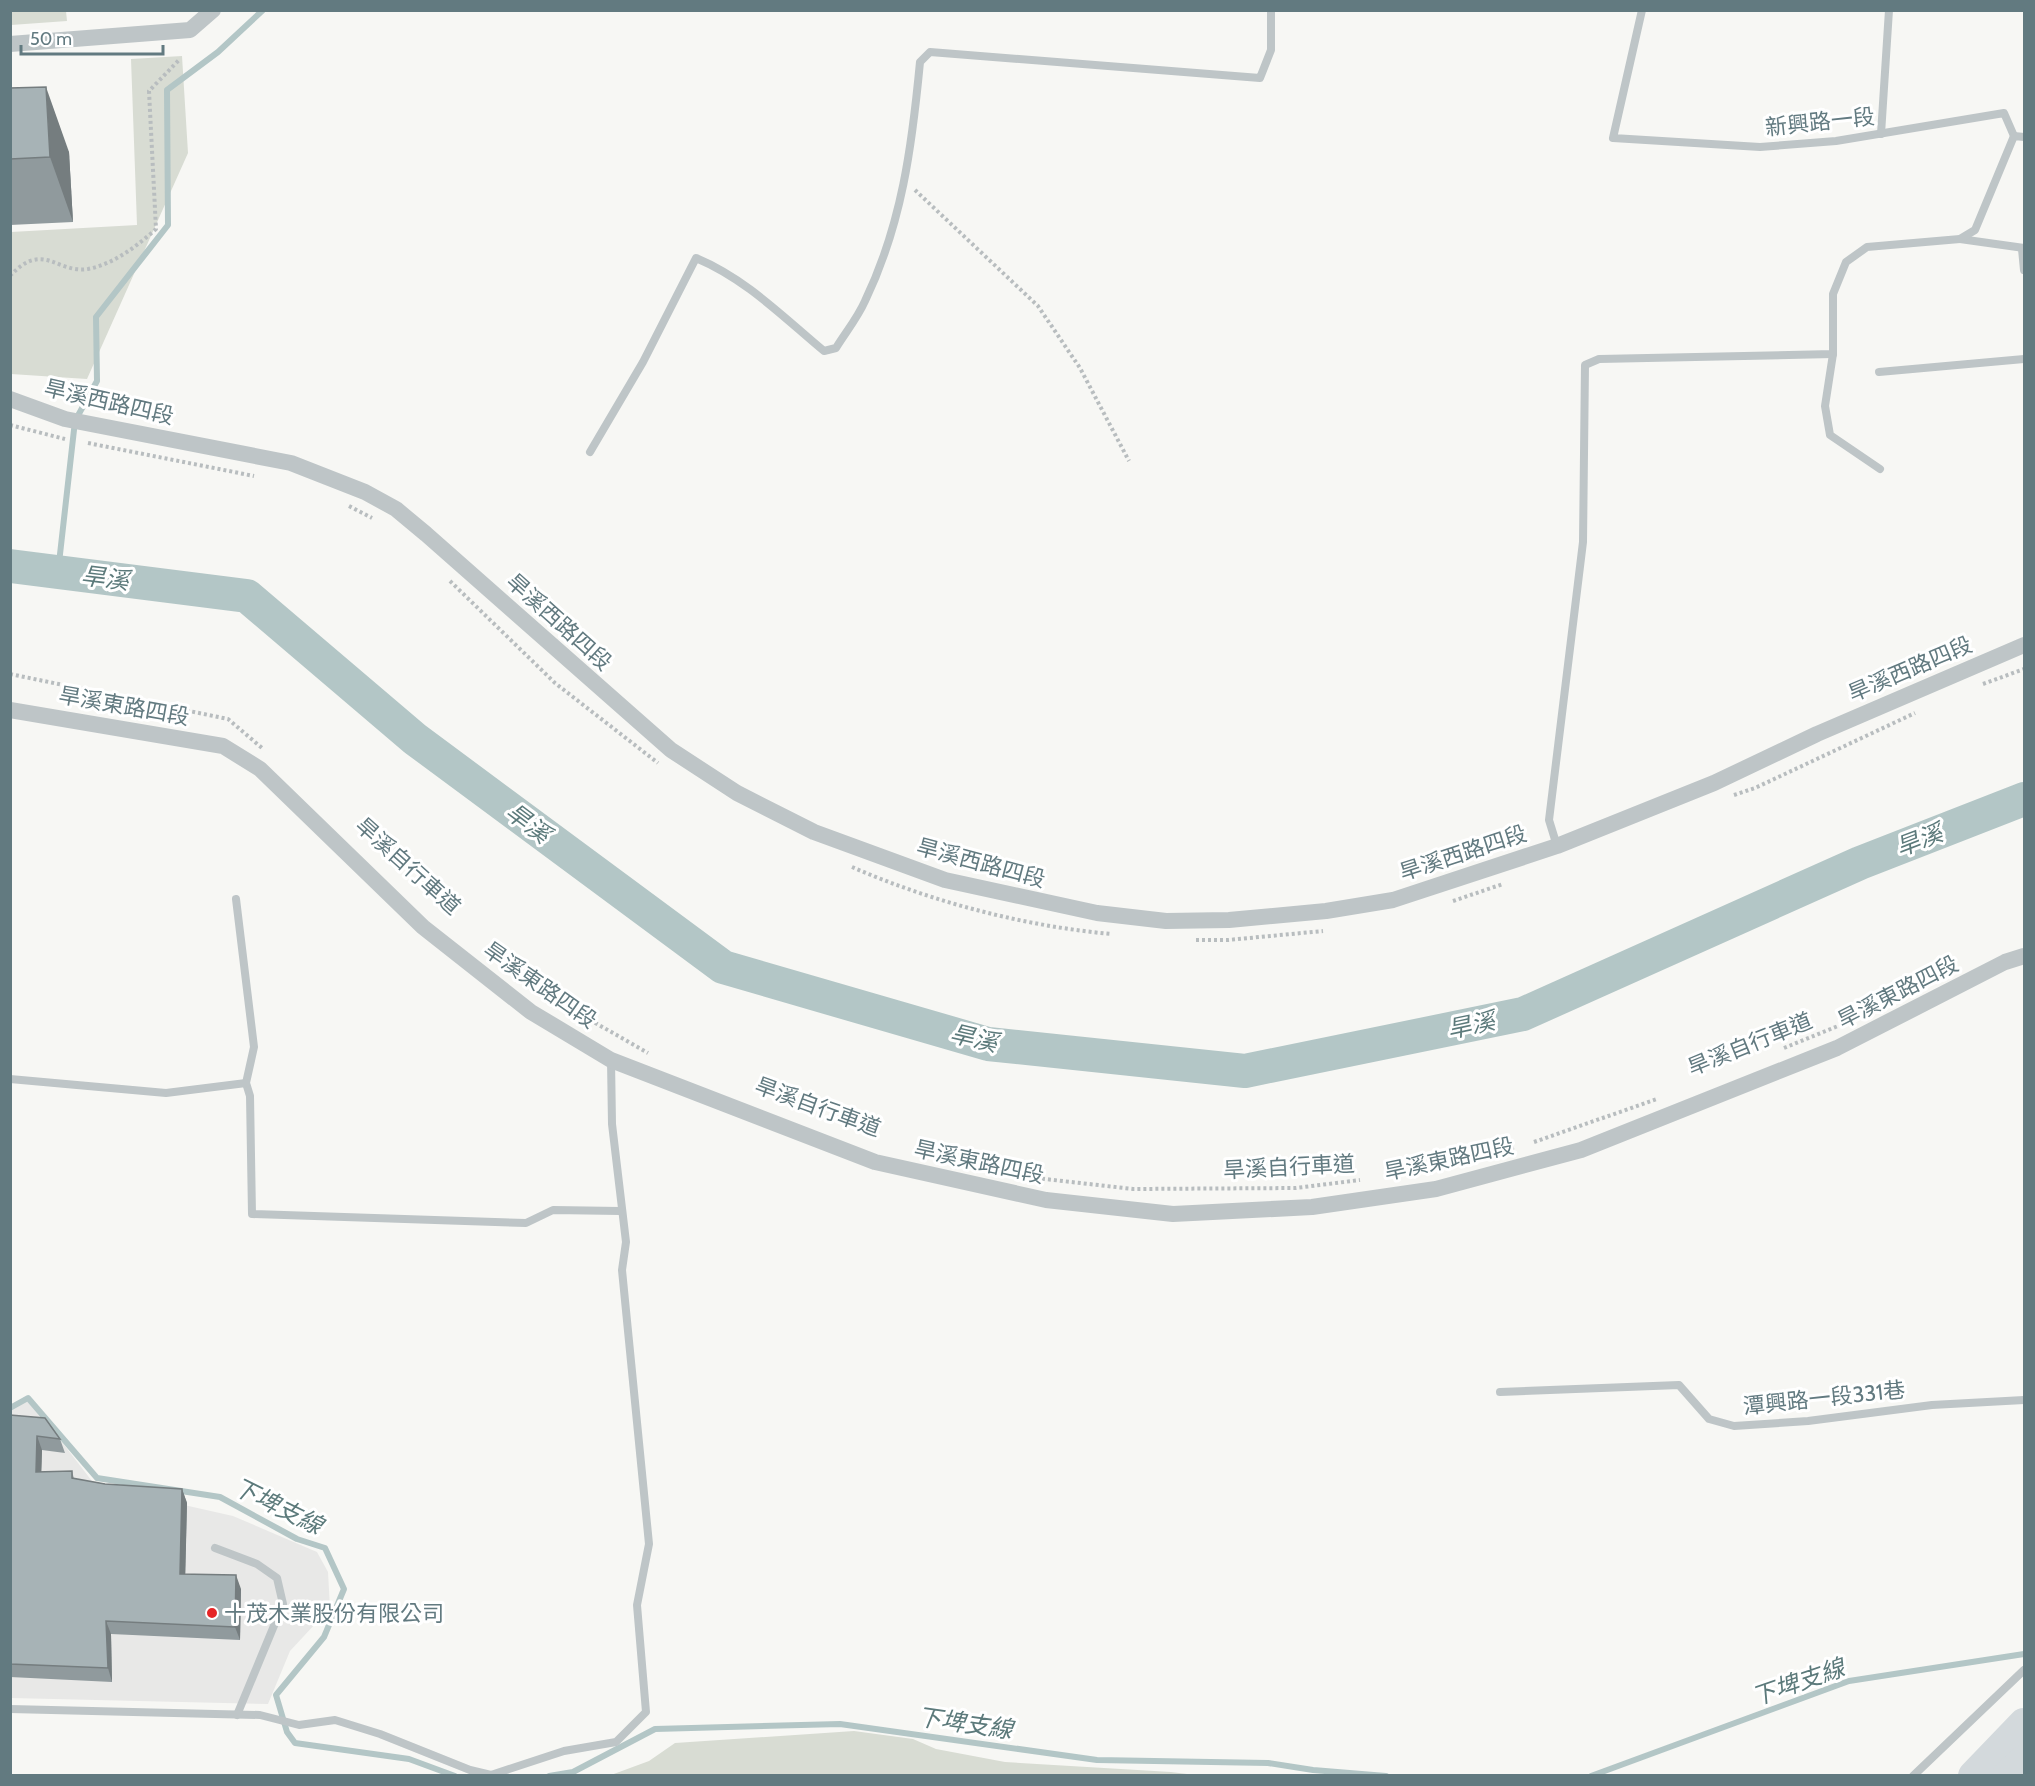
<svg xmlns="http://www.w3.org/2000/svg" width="2035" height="1786" viewBox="0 0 2035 1786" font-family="Cabin,'Noto Sans TC',sans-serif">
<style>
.built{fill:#e8e8e7}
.green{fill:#d8dcd3}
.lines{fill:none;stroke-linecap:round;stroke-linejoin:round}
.stream{stroke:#b3c6c6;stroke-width:6}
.river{stroke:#b3c6c6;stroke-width:34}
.path{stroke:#b8bdbf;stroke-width:4;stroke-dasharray:3 3;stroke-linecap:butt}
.service{stroke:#bec5c7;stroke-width:8}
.minor{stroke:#bec5c7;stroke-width:16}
.motorway{stroke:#d3d9dc;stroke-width:32}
.wall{fill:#909a9d}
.shaded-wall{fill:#757d7f}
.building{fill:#a7b3b6;stroke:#757d7f;stroke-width:1.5}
.poi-dot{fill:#e62526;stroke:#fff;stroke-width:2}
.labels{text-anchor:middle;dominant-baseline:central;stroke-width:6;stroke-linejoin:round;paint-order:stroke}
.street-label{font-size:22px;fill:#627a80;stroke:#fff}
.poi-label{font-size:22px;fill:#627a80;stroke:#fff;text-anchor:start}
.water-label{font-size:24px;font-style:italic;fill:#5c7a7b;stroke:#fff}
</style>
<rect width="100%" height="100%" fill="#f7f7f4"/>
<path class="built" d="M 28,1398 L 95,1485 L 233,1516 L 317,1552 L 328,1572 L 330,1608 L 290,1651 L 268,1704 L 11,1698 L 11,1407 Z"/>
<g class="green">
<path d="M 11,10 L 66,11 L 67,21 L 11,25 Z"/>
<path d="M 182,56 L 188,153 L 87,379 L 11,374 L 11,232 L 137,225 L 131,59 Z"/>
<path d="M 854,1731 L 913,1739 L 936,1749 L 1005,1762 L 1171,1772 L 1195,1775 L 611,1775 L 649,1761 L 675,1743 Z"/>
</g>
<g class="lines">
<g class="stream">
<path d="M 58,572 L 75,421 L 97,381 L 96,317 L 168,225 L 167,90 L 218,52 L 263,10"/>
<path d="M 10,1408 L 28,1398 L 97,1478 L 220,1497 L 297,1539 L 325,1548 L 344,1589 L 324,1637 L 276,1695 L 287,1732 L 295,1743 L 409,1759 L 455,1776"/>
<path d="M 549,1776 L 573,1772 L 655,1729 L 840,1724 L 1097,1760 L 1268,1763 L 1313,1770 L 1386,1776"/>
<path d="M 1591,1776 L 1849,1681 L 2024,1654"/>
</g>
<path class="river" d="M 10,566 L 247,596 L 415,739 L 723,967 L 988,1044 L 1245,1071 L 1523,1014 L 1860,863 L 2024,799"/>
<g class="path">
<path d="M 915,190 L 1038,306 L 1080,368 L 1129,461"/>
<path d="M 10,276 C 43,240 57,274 88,269 C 114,264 137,246 156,229 L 149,91 L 179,60"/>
<path d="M 10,425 L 65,439"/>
<path d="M 88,443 L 254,476"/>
<path d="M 349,506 L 372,518"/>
<path d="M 450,581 L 555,683 L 658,763"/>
<path d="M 10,674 L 228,719 L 262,748"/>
<path d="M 1983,684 L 2024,669"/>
<path d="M 1734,795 L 1755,788 L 1915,713"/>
<path d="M 852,867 C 932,902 1024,926 1111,934"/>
<path d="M 1453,901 L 1503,884"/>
<path d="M 1196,940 L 1228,940 L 1323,931"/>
<path d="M 494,958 L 550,997 L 648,1053"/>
<path d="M 1784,1048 L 1838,1026"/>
<path d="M 1534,1142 L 1657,1099"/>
<path d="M 1418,1172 L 1515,1147"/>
<path d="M 1036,1178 L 1133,1189 L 1296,1188 L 1360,1180"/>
</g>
<g class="service">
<path d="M 1642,10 L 1613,138 L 1760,147 L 1836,141 L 2004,113 L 2014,136"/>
<path d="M 1881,134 L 1889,10"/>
<path d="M 1960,239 L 2024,248"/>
<path d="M 2022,249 L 2024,270"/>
<path d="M 1833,354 L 1825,406 L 1830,435 L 1880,469"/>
<path d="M 1879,372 L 2024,359"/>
<path d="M 590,452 L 643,362 L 696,258 C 746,279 782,316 824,351 L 836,348 C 846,332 858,317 865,301 C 902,224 912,146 920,62 L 930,52 L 1260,78 L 1271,50 L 1271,10"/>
<path d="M 1557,846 L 1549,820 L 1583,542 L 1585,365 L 1599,359 L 1833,354 L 1833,294 L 1846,262 L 1867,247 L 1960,239 L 1975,230 L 2014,136 L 2024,137"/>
<path d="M 236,899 L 254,1047 L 246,1083 L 250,1096 L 252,1214 L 526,1223 L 553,1210 L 620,1211"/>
<path d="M 10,1079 L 166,1093 L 246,1083"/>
<path d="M 1500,1392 L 1679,1385 L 1709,1419 L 1734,1426 L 1808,1421 L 1932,1405 L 2024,1400"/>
<path d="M 215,1548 L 257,1564 L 277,1578 L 283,1604 L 237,1715"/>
<path d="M 10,1709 L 260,1715 L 299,1725 L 335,1720 L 380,1734 L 470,1770 L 491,1775 L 564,1751 L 616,1742 L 646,1712 L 637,1605 L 649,1544 L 622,1270 L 626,1242 L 612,1124 L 611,1060"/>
<path d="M 1913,1776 L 2024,1670"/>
</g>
<g class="minor">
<path d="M 10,44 L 190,30 L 213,10"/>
<path d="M 10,399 L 65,419 L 291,463 L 365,492 L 396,509 L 426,534 L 671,750 L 737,793 L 814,832 L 945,880 L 1097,913 L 1166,921 L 1229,920 L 1326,911 L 1393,900 L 1557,846 L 1714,783 L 1817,734 L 2024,645"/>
<path d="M 10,710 L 223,746 L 260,769 L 423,927 L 531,1012 L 611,1060 L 875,1162 L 1046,1200 L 1173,1214 L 1312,1207 L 1436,1189 L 1581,1150 L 1837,1048 L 2005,962 L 2024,956"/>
</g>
<g class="motorway">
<path d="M 1974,1776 L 2024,1724"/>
<path d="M 2008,1776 L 2024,1761"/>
</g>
</g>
<g class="wall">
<path d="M 10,88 L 69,152 L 73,222 L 10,225 Z"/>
<path d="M 10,1415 L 60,1439 L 65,1453 L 42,1450 L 41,1472 L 72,1471 L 74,1479 L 105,1484 L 182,1489 L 187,1503 L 185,1574 L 241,1589 L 240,1640 L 111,1634 L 112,1682 L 10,1677 Z"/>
</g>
<g class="shaded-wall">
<path d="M 46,87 L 69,152 L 73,222 L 50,157 Z"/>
<path d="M 37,1436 L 42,1450 L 41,1485 L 36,1472 Z"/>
<path d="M 182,1489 L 187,1503 L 185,1588 L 180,1574 Z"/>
<path d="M 236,1575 L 241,1589 L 240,1640 L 235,1627 Z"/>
<path d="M 106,1621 L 111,1634 L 112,1682 L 108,1668 Z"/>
</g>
<g class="building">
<path d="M 46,87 L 50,157 L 10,159 L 10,88 Z"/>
<path d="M 10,1415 L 45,1418 L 60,1439 L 37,1436 L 36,1472 L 72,1471 L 72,1478 L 105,1484 L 182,1489 L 180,1574 L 236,1575 L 235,1627 L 106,1621 L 108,1668 L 10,1664 Z"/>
</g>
<circle class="poi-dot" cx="212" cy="1613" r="6"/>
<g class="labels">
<g class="street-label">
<text transform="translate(1820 122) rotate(-6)">新興路一段</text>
<text transform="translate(109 402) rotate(13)">旱溪西路四段</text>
<text transform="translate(559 622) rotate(42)">旱溪西路四段</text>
<text transform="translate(1910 669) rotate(-23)">旱溪西路四段</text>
<text transform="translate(124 706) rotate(10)">旱溪東路四段</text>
<text transform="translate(1463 853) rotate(-18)">旱溪西路四段</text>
<text transform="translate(981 863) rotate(15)">旱溪西路四段</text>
<text transform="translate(408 866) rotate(42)">旱溪自行車道</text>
<text transform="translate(540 985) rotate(35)">旱溪東路四段</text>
<text transform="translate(1898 992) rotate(-27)">旱溪東路四段</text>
<text transform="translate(1750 1044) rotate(-22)">旱溪自行車道</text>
<text transform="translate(818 1107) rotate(20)">旱溪自行車道</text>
<text transform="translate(1449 1159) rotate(-12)">旱溪東路四段</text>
<text transform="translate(979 1162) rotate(12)">旱溪東路四段</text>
<text transform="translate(1289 1167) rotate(-3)">旱溪自行車道</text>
<text transform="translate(1824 1398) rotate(-6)">潭興路一段331巷</text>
</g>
<g class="poi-label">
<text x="224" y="1613">十茂木業股份有限公司</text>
</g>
<g class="water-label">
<text transform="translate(105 578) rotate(7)">旱溪</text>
<text transform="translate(528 823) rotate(37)">旱溪</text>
<text transform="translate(1919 840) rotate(-21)">旱溪</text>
<text transform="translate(1471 1025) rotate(-12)">旱溪</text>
<text transform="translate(974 1038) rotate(13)">旱溪</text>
<text transform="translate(278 1506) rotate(26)">下埤支線</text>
<text transform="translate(1798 1682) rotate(-19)">下埤支線</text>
<text transform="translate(965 1723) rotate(8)">下埤支線</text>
</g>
</g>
<rect width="2035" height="1786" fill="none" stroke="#627a80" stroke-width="24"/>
<path d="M21 45v9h142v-9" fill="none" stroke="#627a80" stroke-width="3"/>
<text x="30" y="45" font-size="18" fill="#627a80" stroke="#ffffff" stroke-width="4.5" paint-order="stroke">50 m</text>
</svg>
